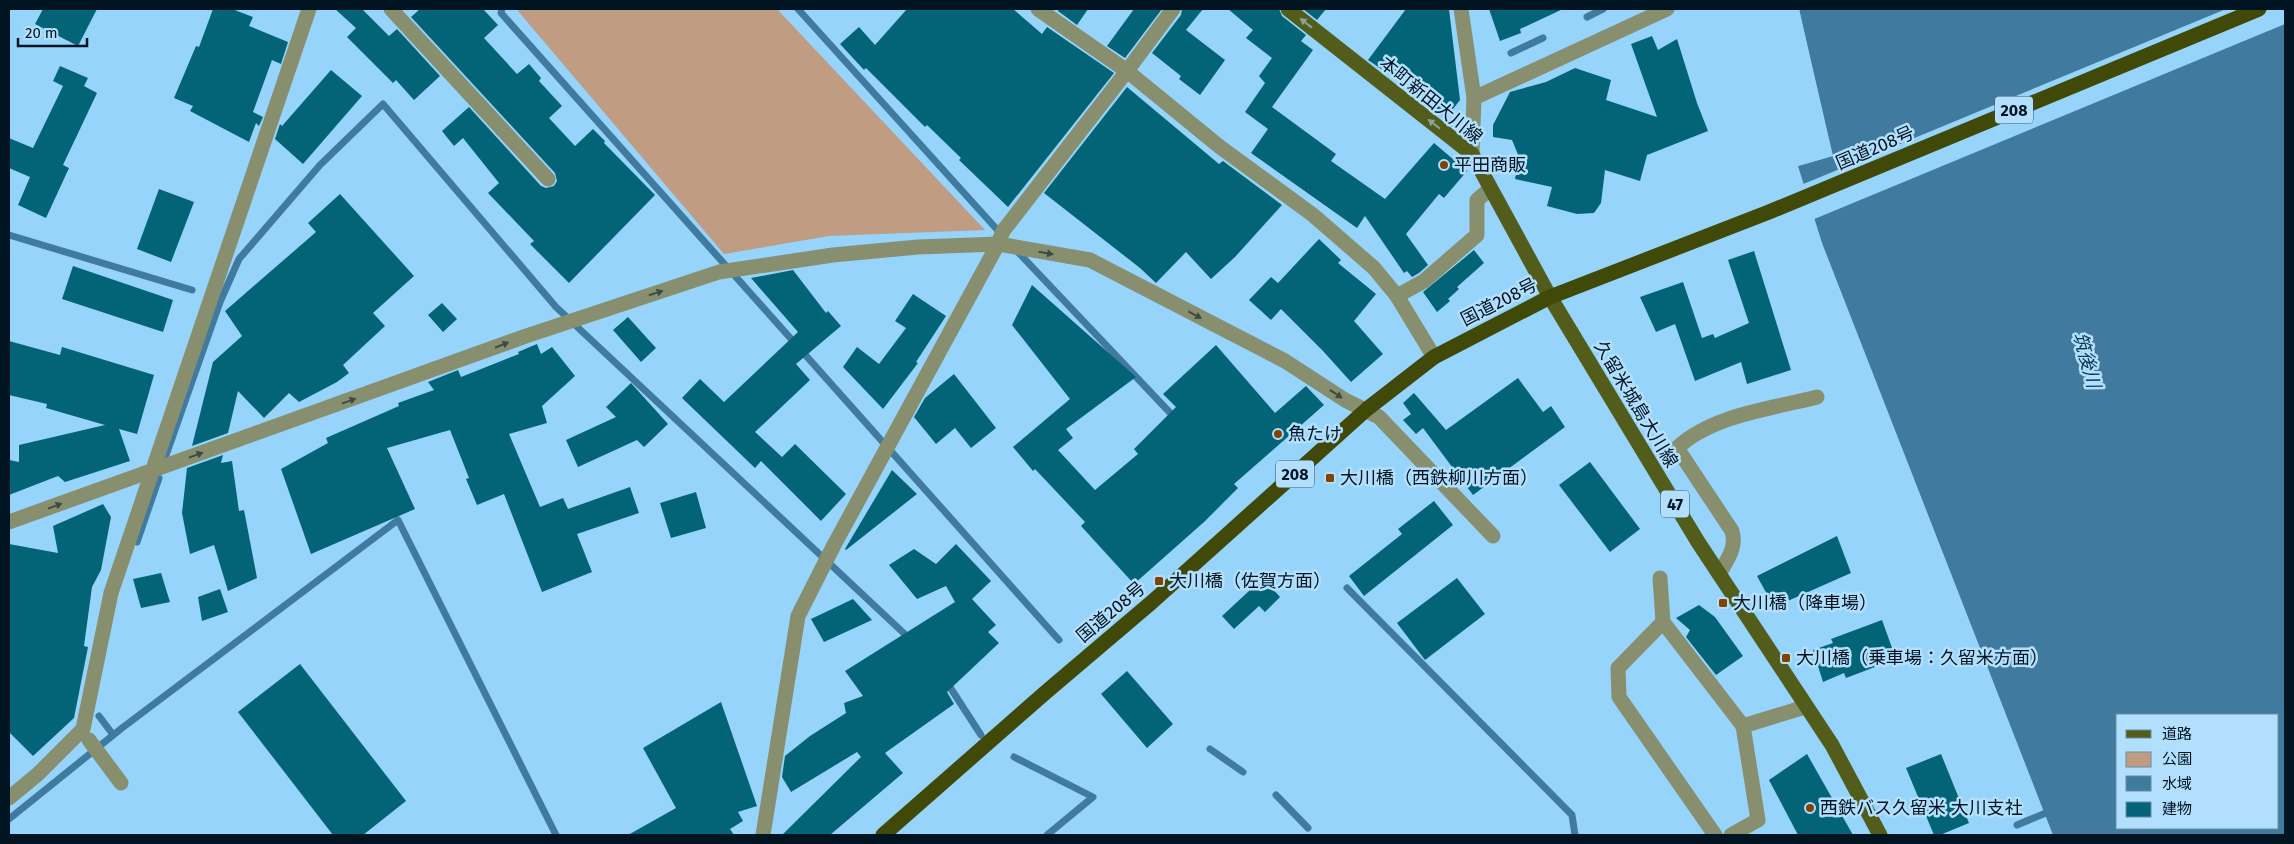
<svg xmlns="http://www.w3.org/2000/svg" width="2294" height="844" viewBox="0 0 2294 844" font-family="'Fira Sans','Noto Sans JP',sans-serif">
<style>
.green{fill:#bf9c82}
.water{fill:#407a9e;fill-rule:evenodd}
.pier{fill:#97d4fc}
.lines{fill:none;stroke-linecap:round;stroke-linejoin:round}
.stream{stroke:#407a9e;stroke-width:7}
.building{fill:#036478}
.minor{stroke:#888f6f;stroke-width:15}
.major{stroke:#525d1b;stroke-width:15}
.highway{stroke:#404908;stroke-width:15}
.oneway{fill:#87a497}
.oneway2{fill:#3d4b45}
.poi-dot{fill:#814301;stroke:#b2dffd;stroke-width:2}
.labels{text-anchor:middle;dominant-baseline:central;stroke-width:5;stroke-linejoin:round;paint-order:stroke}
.shield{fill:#b2dffd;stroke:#355164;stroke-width:1}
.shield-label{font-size:16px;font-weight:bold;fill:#001422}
.street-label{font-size:18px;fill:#001422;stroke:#b2dffd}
.poi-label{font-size:18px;fill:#001422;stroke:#b2dffd;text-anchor:start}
.water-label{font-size:19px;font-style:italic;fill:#053852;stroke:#b2dffd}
</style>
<rect width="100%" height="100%" fill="#97d4fc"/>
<path class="green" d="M 519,9 L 777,9 L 985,230 L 829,236 L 724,254 L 518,11 Z"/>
<path class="water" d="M 1799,9 L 2285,9 L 2285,835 L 2053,835 L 1822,243 L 1798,166 L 1832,156 ZM 2118,715 L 2278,715 L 2278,828 L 2118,828 Z"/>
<g class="pier">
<path d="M 1797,9 L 1799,9 L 1833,156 L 1798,166 L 1798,164 L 1830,154 Z"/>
<path d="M 2226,9 L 2285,9 L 2285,24 L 1812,220 L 1801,185 Z"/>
</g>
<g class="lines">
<g class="stream">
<path d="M 502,9 L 501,13 L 1059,640"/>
<path d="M 798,9 L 1002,235"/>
<path d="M 1587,17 L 1603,9"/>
<path d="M 1511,53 L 1543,38"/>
<path d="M 9,235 L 192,290"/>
<path d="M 1016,250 L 1175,418"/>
<path d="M 165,458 L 220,302 L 239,259 L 320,165 L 383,104 L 556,307 L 910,639"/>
<path d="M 137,542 L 159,478"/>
<path d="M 1347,588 L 1572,815 L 1575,835"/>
<path d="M 946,681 L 981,735"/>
<path d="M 99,716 L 111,732"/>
<path d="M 1210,749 L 1243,772"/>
<path d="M 1014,757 L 1093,797 L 1047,835"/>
<path d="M 1276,795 L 1308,828"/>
<path d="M 9,819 L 122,728 L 398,520 L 556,835"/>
<path d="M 2017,825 L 2053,810"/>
</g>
</g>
<g class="building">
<path d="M 43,9 L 97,9 L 78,46 L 35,24 Z"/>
<path d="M 213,9 L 232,9 L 253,17 L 249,26 L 288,42 L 281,64 L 272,60 L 253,112 L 263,117 L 259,126 L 256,123 L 249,142 L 190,111 L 193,106 L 174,98 L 196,46 L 199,47 Z"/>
<path d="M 335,9 L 362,9 L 389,36 L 397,29 L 440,76 L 414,100 L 396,80 L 393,83 L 347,37 L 356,28 Z"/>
<path d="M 420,9 L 483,9 L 498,25 L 484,38 L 517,74 L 529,64 L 541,78 L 539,81 L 562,106 L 549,118 L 575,146 L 593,129 L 605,141 L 604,143 L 655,195 L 569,283 L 530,244 L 534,241 L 488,193 L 499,183 L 463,138 L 454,146 L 442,131 L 469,107 L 541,186 L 546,188 L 554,186 L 557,181 L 555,173 L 411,17 Z"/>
<path d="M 907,9 L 1013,9 L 1042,34 L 1047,27 L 1114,73 L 1008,207 L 959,160 L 961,158 L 927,125 L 925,127 L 866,68 L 864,70 L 840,44 L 859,27 L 875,45 Z"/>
<path d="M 1059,9 L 1088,9 L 1077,25 L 1058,11 Z"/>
<path d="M 1134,9 L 1162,9 L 1125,58 L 1107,46 Z"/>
<path d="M 1182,9 L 1203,9 L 1186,30 L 1225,60 L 1200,95 L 1179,79 L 1181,76 L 1152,53 L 1181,15 Z"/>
<path d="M 1228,9 L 1279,9 L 1282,16 L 1306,35 L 1301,41 L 1313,50 L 1272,107 L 1336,154 L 1331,161 L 1385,199 L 1434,143 L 1467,171 L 1444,198 L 1439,194 L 1406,234 L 1428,265 L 1419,273 L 1412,277 L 1407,271 L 1404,273 L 1365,216 L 1357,228 L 1251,153 L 1268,129 L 1245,112 L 1265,83 L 1259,76 L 1272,58 L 1246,38 L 1253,30 Z"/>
<path d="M 1303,9 L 1326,9 L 1317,20 Z"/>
<path d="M 1406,9 L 1449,9 L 1460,100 L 1446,118 L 1415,97 L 1416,95 L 1393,69 L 1389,74 L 1368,60 Z"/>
<path d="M 1489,9 L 1563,9 L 1520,29 L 1521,33 L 1500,41 Z"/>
<path d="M 1652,36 L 1658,50 L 1677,39 L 1697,103 L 1708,131 L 1647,155 L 1640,181 L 1605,170 L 1601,203 L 1594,213 L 1577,214 L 1547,206 L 1552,187 L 1515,179 L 1519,157 L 1512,140 L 1493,137 L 1493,125 L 1510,92 L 1546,82 L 1575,68 L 1611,80 L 1606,100 L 1657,117 L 1631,44 Z"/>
<path d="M 60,66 L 88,78 L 84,86 L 97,93 L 63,165 L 69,168 L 46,218 L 18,205 L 30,177 L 9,168 L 9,138 L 33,148 L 63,86 L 53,81 Z"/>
<path d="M 331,70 L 362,96 L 303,164 L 275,139 L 280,124 L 282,126 Z"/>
<path d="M 1127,87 L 1219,164 L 1223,161 L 1282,205 L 1235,257 L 1211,279 L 1186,252 L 1156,283 L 1140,268 L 1044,193 Z"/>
<path d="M 159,189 L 194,202 L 171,262 L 137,249 Z"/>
<path d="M 340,194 L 414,276 L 373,313 L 385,326 L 343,365 L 349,373 L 337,382 L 299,402 L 289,393 L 264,418 L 238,391 L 228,433 L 192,446 L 213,362 L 242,336 L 225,311 L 316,232 L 308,223 Z"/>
<path d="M 1319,239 L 1341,260 L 1338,263 L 1376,294 L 1354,321 L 1383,354 L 1351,382 L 1323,351 L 1281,309 L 1271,320 L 1249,300 L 1271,277 L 1278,283 Z"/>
<path d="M 1474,250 L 1484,263 L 1457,287 L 1459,289 L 1448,299 L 1450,301 L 1437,312 L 1423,292 Z"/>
<path d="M 1754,251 L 1791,370 L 1747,384 L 1741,362 L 1695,381 L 1675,324 L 1656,332 L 1640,297 L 1683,282 L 1702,338 L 1713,334 L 1715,338 L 1749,323 L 1728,260 Z"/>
<path d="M 73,266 L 173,300 L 163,332 L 62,299 Z"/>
<path d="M 793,270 L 826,313 L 828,311 L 841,326 L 796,364 L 810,380 L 755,432 L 782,457 L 795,444 L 846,494 L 821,521 L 761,461 L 755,468 L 682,398 L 700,379 L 724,402 L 798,332 L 751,278 Z"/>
<path d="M 1032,285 L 1136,377 L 1066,429 L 1073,438 L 1058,450 L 1095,490 L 1138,454 L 1134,449 L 1176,407 L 1163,394 L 1216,345 L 1275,413 L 1306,386 L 1324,405 L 1234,484 L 1238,488 L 1204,522 L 1134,584 L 1081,526 L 1085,522 L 1035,469 L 1033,471 L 1013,447 L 1070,399 L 1012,325 Z"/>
<path d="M 913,294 L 946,316 L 916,362 L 918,363 L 883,409 L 843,367 L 857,347 L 879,364 L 906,328 L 895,321 Z"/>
<path d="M 442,303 L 457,319 L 443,332 L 428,315 Z"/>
<path d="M 628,317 L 656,348 L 641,362 L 613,330 Z"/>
<path d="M 9,341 L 60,355 L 62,347 L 154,375 L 137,434 L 119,429 L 130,461 L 65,482 L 58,476 L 9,495 L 9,460 L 19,462 L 19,445 L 105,425 L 46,408 L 47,404 L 9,395 Z"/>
<path d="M 537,344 L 541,354 L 552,347 L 575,376 L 542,406 L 547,423 L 509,434 L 540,507 L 563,498 L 568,509 L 630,487 L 639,513 L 577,534 L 592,572 L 542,592 L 504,494 L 477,505 L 466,479 L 469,478 L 450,430 L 387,448 L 415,509 L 311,554 L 281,469 L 328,443 L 326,438 L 399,406 L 398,403 L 434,390 L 428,382 L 458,370 L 461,377 L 519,354 L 518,352 Z"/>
<path d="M 954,374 L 996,428 L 971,448 L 955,428 L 936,444 L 914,417 L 925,398 Z"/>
<path d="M 1518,378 L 1543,412 L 1551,406 L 1565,427 L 1473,495 L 1423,428 L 1416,434 L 1403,420 L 1411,414 L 1403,403 L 1414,393 L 1446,430 Z"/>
<path d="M 631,383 L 668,424 L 644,447 L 637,440 L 578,467 L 566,440 L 616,417 L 606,407 Z"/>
<path d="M 223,455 L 221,463 L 232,461 L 239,511 L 244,510 L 257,578 L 228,591 L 214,545 L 190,554 L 182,513 L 187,468 Z"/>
<path d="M 1590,462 L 1640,529 L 1610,552 L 1559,485 Z"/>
<path d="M 892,470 L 917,494 L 846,550 L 845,549 Z"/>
<path d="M 696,492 L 706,528 L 671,538 L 660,503 Z"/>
<path d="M 1434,501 L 1453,525 L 1364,596 L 1349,576 L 1402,534 L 1398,529 Z"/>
<path d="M 103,504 L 111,517 L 101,570 L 92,587 L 84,646 L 88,647 L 74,718 L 33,756 L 9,732 L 9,544 L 58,553 L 53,526 Z"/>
<path d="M 1837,536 L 1851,573 L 1774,607 L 1757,576 Z"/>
<path d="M 956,544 L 991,581 L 972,599 L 996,625 L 988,632 L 999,643 L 947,692 L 954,704 L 885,753 L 903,773 L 830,835 L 782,835 L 861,757 L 857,752 L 791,792 L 782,777 L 785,756 L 810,736 L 846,713 L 844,703 L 863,696 L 845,671 L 955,602 L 946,586 L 917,599 L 889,565 L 914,549 L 936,564 Z"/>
<path d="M 161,573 L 170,602 L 141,608 L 133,579 Z"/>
<path d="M 1263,578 L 1280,597 L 1265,612 L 1259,606 L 1234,629 L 1222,616 Z"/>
<path d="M 1457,578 L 1485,614 L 1425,660 L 1397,623 Z"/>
<path d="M 220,589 L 228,612 L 202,621 L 198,597 Z"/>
<path d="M 853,599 L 872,620 L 824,642 L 811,619 Z"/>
<path d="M 1699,605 L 1715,617 L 1743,656 L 1716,675 L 1686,637 L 1690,630 L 1676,618 Z"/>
<path d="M 1882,620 L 1896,659 L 1846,678 L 1844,673 L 1823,682 L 1813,650 L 1833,643 L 1831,639 Z"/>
<path d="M 300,664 L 406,801 L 363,835 L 333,835 L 238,712 Z"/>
<path d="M 1127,671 L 1173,724 L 1147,748 L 1101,694 Z"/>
<path d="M 721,702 L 757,806 L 738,812 L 743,821 L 730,829 L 734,835 L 628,835 L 676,808 L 643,748 Z"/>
<path d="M 1807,754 L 1853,835 L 1798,835 L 1769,780 Z"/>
<path d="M 1941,754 L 1969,823 L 1940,835 L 1934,835 L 1906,768 Z"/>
</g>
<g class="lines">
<g class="minor">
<path d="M 391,9 L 548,179"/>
<path d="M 1038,9 L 1127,71 L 1220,147 L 1313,215 L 1374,268 L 1397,296 L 1434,357"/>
<path d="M 1461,9 L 1474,98 L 1472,154"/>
<path d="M 1474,98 L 1667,9"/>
<path d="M 1397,296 L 1424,281 L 1477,235 L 1477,200 L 1490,189"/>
<path d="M 9,522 L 526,336 L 719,272 L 833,255 L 918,247 L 998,244 L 1090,260 L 1285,361 L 1345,400 L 1379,417 L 1493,536"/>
<path d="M 1719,574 C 1727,560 1737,548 1732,531 L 1677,448 C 1712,415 1771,409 1817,397"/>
<path d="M 1660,578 L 1663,622 L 1743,726 L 1805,707"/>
<path d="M 1663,622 L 1618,668 L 1619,697 L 1715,835"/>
<path d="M 89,740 L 121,783"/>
<path d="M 9,798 L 38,774 L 83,729 L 111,593 L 309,9"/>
<path d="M 763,835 L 798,616 L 834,545 L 998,244 L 1003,231 L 1127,71 L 1173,9"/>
<path d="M 1731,835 L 1758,820 L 1743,726"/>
</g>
<path class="major" d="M 1288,9 L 1472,154 L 1550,297 L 1698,542 L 1832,745 L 1880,835"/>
<path class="highway" d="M 883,835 L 1046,692 L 1152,602 L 1367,409 L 1434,357 L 1550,297 L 1769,212 L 2259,9"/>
</g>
<defs><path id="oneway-solid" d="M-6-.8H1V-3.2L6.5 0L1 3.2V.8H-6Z" transform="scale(1.25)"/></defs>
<g class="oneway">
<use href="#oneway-solid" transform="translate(1306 23) rotate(-142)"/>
<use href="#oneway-solid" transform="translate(1434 124) rotate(-142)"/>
</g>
<g class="oneway2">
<use href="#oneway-solid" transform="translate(1046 253) rotate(10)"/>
<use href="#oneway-solid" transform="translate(656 293) rotate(-18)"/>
<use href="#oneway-solid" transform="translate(1195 315) rotate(28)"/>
<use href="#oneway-solid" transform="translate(502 345) rotate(-21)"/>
<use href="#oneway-solid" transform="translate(1336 394) rotate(33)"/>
<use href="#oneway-solid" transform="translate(349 401) rotate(-20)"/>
<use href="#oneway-solid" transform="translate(196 455) rotate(-20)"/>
<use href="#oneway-solid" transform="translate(55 506) rotate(-20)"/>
</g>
<g class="poi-dot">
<circle cx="1444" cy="165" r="5"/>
<circle cx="1278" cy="434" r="5"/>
<rect x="1325" y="473" width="10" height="10" rx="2.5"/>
<rect x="1154" y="576" width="10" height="10" rx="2.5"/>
<rect x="1718" y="598" width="10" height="10" rx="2.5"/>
<rect x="1781" y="653" width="10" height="10" rx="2.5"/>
<circle cx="1810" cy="808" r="5"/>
</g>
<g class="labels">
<g class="shield">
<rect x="1995" y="96.5" width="38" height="27" rx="4"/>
<rect x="1276" y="460.5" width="38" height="27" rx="4"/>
<rect x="1661" y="490.5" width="28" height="27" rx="4"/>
</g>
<g class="shield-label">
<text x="2014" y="110">208</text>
<text x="1295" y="474">208</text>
<text x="1675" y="504">47</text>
</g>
<g class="street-label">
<text transform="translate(1431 100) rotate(39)">本町新田大川線</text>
<text transform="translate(1875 148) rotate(-23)">国道208号</text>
<text transform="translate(1499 302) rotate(-27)">国道208号</text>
<text transform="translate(1636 404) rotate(59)">久留米城島大川線</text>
<text transform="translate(1111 612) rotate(-40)">国道208号</text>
</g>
<g class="poi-label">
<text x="1454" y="165">平田商販</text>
<text x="1288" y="434">魚たけ</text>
<text x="1340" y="478">大川橋（西鉄柳川方面）</text>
<text x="1169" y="581">大川橋（佐賀方面）</text>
<text x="1733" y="603">大川橋（降車場）</text>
<text x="1796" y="658">大川橋（乗車場：久留米方面）</text>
<text x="1820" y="808">西鉄バス久留米 大川支社</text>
</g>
<g class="water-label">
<text transform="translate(2087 360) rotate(75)">筑後川</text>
</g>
</g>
<rect width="2294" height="844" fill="none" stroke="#001422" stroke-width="20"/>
<rect x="2116" y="714" width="162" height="115" fill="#b2dffd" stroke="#6b8ea5"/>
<rect x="2126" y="730" width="25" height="8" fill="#525d1b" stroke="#6b8ea5"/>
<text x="2162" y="739" font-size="15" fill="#001422">道路</text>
<rect x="2126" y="752" width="25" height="15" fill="#bf9c82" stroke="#6b8ea5"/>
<text x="2162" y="764" font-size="15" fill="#001422">公園</text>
<rect x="2126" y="776" width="25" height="15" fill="#407a9e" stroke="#6b8ea5"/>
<text x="2162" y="789" font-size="15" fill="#001422">水域</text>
<rect x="2126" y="802" width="25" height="15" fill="#036478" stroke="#6b8ea5"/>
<text x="2162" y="814" font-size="15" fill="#001422">建物</text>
<path d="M18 38v8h69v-8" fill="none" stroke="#001422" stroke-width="2.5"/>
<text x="25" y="38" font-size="15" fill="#001422" stroke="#b2dffd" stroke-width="4" paint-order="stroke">20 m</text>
</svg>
